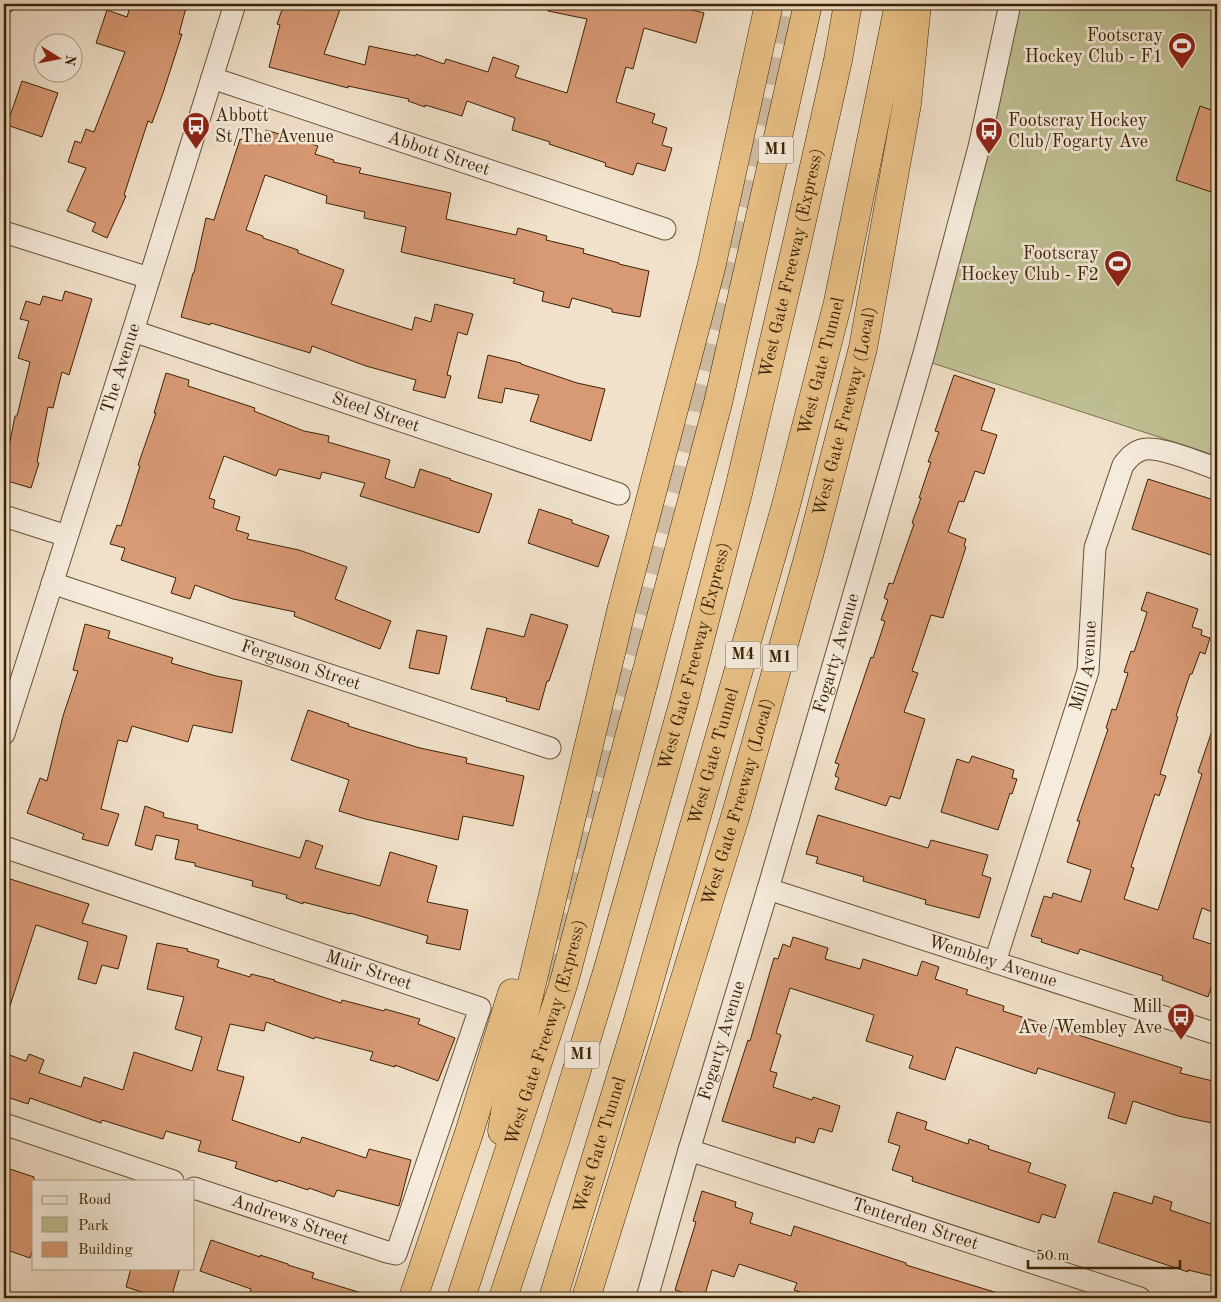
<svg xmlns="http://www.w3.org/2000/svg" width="1221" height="1302" viewBox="0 0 1221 1302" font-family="'Old Standard TT',serif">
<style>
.green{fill:#bfc194;stroke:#7d724c}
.building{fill:#d89975;stroke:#3b2303}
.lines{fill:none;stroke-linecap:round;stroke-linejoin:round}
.motorway-tunnel{stroke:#cdbba2;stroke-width:28;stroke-dasharray:28 14;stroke-linecap:butt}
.minor-casing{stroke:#685235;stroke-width:23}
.motorway-casing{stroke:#3b2303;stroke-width:29}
.minor{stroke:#f6ecdd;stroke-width:21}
.motorway{stroke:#e8c085;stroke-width:28}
.rail-casing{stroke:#3b2303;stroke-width:5.5}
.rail{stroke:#f6ecdd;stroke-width:4;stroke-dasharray:11;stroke-linecap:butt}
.labels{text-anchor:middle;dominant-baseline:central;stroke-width:5;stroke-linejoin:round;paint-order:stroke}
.shield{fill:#f6ecdd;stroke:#735f44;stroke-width:1}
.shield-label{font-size:16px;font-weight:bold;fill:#3b2303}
.poi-label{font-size:18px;fill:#3b2303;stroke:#f6ecdd;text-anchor:end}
.street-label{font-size:18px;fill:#3b2303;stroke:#f6ecdd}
</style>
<rect width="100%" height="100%" fill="#f1e1ca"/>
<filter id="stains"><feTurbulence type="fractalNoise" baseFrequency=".004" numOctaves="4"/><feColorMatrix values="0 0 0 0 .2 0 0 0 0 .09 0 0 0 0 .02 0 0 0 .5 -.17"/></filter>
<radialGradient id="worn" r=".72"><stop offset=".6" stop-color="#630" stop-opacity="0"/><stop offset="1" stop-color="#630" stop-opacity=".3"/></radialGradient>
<path class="green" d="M 1010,4 L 1217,4 L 1217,456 L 923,360 Z"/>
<g class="building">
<path d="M 131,4 L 187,4 L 179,34 L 182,34 L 163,93 L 152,123 L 148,121 L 124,195 L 126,196 L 107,238 L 92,231 L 96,223 L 67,211 L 86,168 L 68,162 L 75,141 L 81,143 L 86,129 L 94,132 L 125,52 L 96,43 L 107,10 L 127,17 Z"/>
<path d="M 284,4 L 342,4 L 324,54 L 365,65 L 369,46 L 416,56 L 416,54 L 444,64 L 446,59 L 488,72 L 493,57 L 519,66 L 515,77 L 567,93 L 587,19 L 548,11 L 549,4 L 671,4 L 704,13 L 696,43 L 644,28 L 633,69 L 626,67 L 616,102 L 655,114 L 652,123 L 667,128 L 662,145 L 672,148 L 665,171 L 637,163 L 633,175 L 605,166 L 606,163 L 549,144 L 550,142 L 512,130 L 515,118 L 467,101 L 462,116 L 425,105 L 425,107 L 408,101 L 409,99 L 348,86 L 348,88 L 269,67 L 280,25 L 277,24 Z"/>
<path d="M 22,81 L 58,93 L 42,137 L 7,125 Z"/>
<path d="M 1200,106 L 1217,112 L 1217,194 L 1176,180 Z"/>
<path d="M 266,130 L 318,146 L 315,154 L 334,160 L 333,162 L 361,168 L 359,173 L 451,193 L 446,219 L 516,235 L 518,228 L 547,236 L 546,240 L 584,249 L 583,253 L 619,263 L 619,264 L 649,271 L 640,317 L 612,312 L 612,309 L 572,298 L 569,308 L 542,301 L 544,292 L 513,283 L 515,279 L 401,252 L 406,227 L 364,218 L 365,212 L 326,203 L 327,196 L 265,175 L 246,230 L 263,236 L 263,238 L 298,250 L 298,253 L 344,270 L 331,304 L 412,330 L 415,317 L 431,322 L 435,304 L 473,314 L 467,335 L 458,332 L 447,375 L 451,376 L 445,398 L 413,390 L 416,380 L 366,366 L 312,346 L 310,353 L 211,323 L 210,325 L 181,317 L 193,273 L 194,273 L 206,218 L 214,220 L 240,139 L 261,145 Z"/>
<path d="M 65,291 L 92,299 L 69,375 L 62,372 L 53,408 L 48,407 L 37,462 L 39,463 L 31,488 L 4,480 L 4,451 L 8,452 L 15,416 L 17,416 L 30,362 L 18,358 L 29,321 L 20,319 L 26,301 L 40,305 L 43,296 L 62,301 Z"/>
<path d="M 488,355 L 521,363 L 521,364 L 577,383 L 605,389 L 591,441 L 530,421 L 539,395 L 505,388 L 502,403 L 478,398 Z"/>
<path d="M 166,373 L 189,380 L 188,386 L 255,408 L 254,411 L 304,431 L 329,436 L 328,442 L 390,460 L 385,478 L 414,488 L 420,469 L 451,479 L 450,480 L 492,494 L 479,533 L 360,496 L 365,483 L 322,472 L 320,479 L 279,469 L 276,476 L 224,456 L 209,498 L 215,500 L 213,508 L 240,517 L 236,530 L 249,534 L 247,539 L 299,550 L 347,567 L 335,599 L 391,621 L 380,649 L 294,616 L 295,612 L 233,599 L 195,585 L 190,599 L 171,593 L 176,578 L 121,560 L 125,548 L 110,544 L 117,525 L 121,526 L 140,466 L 138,465 L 156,413 L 154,413 Z"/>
<path d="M 954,375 L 995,389 L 981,430 L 997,435 L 984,474 L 975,471 L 964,502 L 959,501 L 948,532 L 966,539 L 964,546 L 966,547 L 943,618 L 931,615 L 912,671 L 918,673 L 904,712 L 925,719 L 900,799 L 890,796 L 886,806 L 835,789 L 839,778 L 835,776 L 839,764 L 835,763 L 871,657 L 873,658 L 885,621 L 881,620 L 888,600 L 884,598 L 889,583 L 893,584 L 914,524 L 912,523 L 921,498 L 919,498 L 931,462 L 928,462 L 939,432 L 935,431 Z"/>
<path d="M 1148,479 L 1217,501 L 1217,557 L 1132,529 Z"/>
<path d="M 539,509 L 572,520 L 572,523 L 609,536 L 598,567 L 528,543 Z"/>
<path d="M 1147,592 L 1198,609 L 1192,627 L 1202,630 L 1201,635 L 1210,638 L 1205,654 L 1200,652 L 1192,674 L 1190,674 L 1176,716 L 1178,717 L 1160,774 L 1166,776 L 1159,796 L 1155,794 L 1131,867 L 1134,868 L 1124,899 L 1158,910 L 1202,774 L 1198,772 L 1214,725 L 1217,725 L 1217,914 L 1202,908 L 1193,938 L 1214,945 L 1212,950 L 1217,952 L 1217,959 L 1211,978 L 1214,979 L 1208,997 L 1162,980 L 1163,976 L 1080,949 L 1078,954 L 1041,942 L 1042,939 L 1031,936 L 1044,896 L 1052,898 L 1053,893 L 1081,902 L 1091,870 L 1067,862 L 1080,821 L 1077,821 L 1108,729 L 1106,728 L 1112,709 L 1116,710 L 1128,673 L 1124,672 L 1131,651 L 1134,652 L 1145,619 L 1147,612 L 1141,610 Z"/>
<path d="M 531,614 L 568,625 L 549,681 L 547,681 L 539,710 L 506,701 L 507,698 L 471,689 L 487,628 L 524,637 Z"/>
<path d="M 85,624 L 110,631 L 108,638 L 173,658 L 171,663 L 216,676 L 242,681 L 232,733 L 193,725 L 188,742 L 132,726 L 127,742 L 118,740 L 101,809 L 119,814 L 108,846 L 82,839 L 84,834 L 27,813 L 40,778 L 47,781 L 63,716 L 78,671 L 73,670 Z"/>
<path d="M 417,630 L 447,636 L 439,674 L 409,668 Z"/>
<path d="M 308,710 L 349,724 L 348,726 L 420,748 L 467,758 L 466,763 L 524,776 L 513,826 L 463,816 L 458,840 L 365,819 L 339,811 L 349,780 L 291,760 Z"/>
<path d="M 972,756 L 1014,770 L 1012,778 L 1017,779 L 1012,794 L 1010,793 L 998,830 L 941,812 L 957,759 L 969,763 Z"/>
<path d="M 145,806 L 164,813 L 163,817 L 198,825 L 197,829 L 300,858 L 306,840 L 323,846 L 315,868 L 380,886 L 390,852 L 437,866 L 427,902 L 468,910 L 460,950 L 426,943 L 428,936 L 350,913 L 350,914 L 303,902 L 303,904 L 286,898 L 287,895 L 252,886 L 253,881 L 195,866 L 195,863 L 175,859 L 179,840 L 156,835 L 152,850 L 135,845 Z"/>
<path d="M 818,815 L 928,848 L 931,840 L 988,855 L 982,875 L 991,878 L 979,918 L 925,904 L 926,900 L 863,881 L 864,877 L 816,863 L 818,857 L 806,854 Z"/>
<path d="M 4,877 L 89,904 L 82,923 L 127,936 L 118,969 L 102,965 L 96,984 L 78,979 L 88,942 L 36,925 L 7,1015 L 4,1014 Z"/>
<path d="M 793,937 L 828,948 L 825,959 L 860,969 L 863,959 L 917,976 L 922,961 L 939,967 L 935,979 L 968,990 L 966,994 L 1004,1006 L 1003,1011 L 1182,1068 L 1180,1073 L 1217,1082 L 1217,1124 L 1178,1116 L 1133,1101 L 1126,1124 L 1108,1118 L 1115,1093 L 1038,1068 L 1036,1074 L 956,1047 L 945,1080 L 909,1068 L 913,1056 L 866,1041 L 874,1015 L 790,988 L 776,1033 L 781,1035 L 770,1071 L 777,1073 L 773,1087 L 812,1100 L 813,1097 L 840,1106 L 832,1132 L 819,1128 L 814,1143 L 796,1137 L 795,1143 L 722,1121 L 748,1040 L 750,1041 L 774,958 L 778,959 L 783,944 L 790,947 Z"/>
<path d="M 157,943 L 188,949 L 187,951 L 219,960 L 217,967 L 250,977 L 251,974 L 275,980 L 274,981 L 341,1003 L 342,1000 L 384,1011 L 385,1009 L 420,1019 L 418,1024 L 455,1038 L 438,1081 L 395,1065 L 395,1067 L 370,1060 L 373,1052 L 315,1037 L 314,1039 L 266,1022 L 264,1031 L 230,1024 L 217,1070 L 244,1077 L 232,1120 L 300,1143 L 302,1137 L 366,1158 L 369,1149 L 411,1160 L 399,1206 L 337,1190 L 334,1197 L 309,1188 L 308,1190 L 278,1180 L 277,1182 L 235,1168 L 237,1162 L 198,1151 L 201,1141 L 166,1131 L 163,1139 L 102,1120 L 101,1123 L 30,1098 L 28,1104 L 4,1096 L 4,1053 L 26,1061 L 29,1054 L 44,1060 L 39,1073 L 81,1087 L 84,1077 L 123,1090 L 134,1052 L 192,1071 L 202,1037 L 175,1029 L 184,997 L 147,989 Z"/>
<path d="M 897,1112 L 927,1122 L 925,1129 L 968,1144 L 969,1139 L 989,1146 L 988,1149 L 1031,1163 L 1028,1172 L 1066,1185 L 1055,1218 L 1042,1214 L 1039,1223 L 912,1181 L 913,1177 L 892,1170 L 900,1146 L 888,1142 Z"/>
<path d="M 4,1167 L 34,1177 L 34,1246 L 30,1258 L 4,1249 Z"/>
<path d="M 702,1191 L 736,1202 L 735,1207 L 753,1213 L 750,1223 L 791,1236 L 794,1226 L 906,1263 L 906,1265 L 1001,1294 L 1000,1298 L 819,1298 L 794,1290 L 797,1283 L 739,1264 L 734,1277 L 712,1270 L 704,1298 L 680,1298 L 682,1292 L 675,1290 L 696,1222 L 693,1221 Z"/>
<path d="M 1114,1192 L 1152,1204 L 1154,1196 L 1172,1202 L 1170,1210 L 1217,1226 L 1217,1277 L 1188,1270 L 1188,1272 L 1098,1242 Z"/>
<path d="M 211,1240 L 260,1257 L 260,1255 L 288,1264 L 288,1265 L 314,1273 L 312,1278 L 365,1294 L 364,1298 L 248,1298 L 251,1289 L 200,1271 Z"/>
<path d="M 131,1268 L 180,1268 L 171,1298 L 161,1298 L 126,1287 Z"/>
</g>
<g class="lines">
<path class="motorway-tunnel" d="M 539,1022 L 611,739 L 687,459 L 775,93 L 791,4"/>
<defs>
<g id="minor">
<path id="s1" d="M 212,78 L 665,229"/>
<path d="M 4,232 L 149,278"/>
<path id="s2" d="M 133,331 L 619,494"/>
<path d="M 4,516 L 67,536"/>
<path id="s3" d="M 52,583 L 550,748"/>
<path id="s4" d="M 4,734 L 133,331 L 235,4"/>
<path id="s5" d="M 4,847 L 480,1008 L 396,1254 L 387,1252 L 194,1188"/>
<path id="s6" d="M 768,889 L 1217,1034"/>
<path id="s7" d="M 995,962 L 1088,671 L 1095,548 L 1123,465 C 1128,459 1132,453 1141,450 C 1156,444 1200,463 1217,469"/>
<path d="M 4,1124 L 173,1181"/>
<path id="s8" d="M 689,1150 L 1140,1298"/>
<path id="s9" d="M 647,1298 L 689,1150 L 768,889 L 925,350 L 979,147 L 1010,4"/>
</g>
<g id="motorway">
<path d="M 502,1131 L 513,1062 L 622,607 L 711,268 L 769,4"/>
<path d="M 413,1298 L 469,1133 L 512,993"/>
<path id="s10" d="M 461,1298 L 564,982 L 718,403 L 808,4"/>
<path id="s11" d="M 503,1298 L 555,1141 L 608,969 L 684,701 L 739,489 L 796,247 L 838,60 L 848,4"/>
<path id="s12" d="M 553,1298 L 637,1024 L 785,509 L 838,302 L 899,4"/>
<path id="s13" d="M 586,1298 L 736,814 L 809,555 L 863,348 L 907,104 L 917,4"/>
</g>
</defs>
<use href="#minor" class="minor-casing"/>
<use href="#motorway" class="motorway-casing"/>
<use href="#minor" class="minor"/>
<use href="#motorway" class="motorway"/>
<defs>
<path id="rail" d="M 4,14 L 17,4"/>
</defs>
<use href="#rail" class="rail-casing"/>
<use href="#rail" class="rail"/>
</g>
<defs>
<symbol id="stadium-pin" viewBox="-11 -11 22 30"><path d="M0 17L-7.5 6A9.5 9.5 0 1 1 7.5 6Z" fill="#8f2418" stroke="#f6ecdd"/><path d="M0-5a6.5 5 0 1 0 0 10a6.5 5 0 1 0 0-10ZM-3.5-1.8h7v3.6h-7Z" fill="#fff"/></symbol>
<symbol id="bus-pin" viewBox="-11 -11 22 30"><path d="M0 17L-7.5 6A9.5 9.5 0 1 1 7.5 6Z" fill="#8f2418" stroke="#f6ecdd"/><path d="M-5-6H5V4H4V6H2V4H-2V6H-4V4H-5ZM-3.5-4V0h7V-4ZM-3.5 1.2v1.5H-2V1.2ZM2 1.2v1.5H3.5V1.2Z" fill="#fff"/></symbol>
</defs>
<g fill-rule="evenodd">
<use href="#stadium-pin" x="1166" y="30" width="32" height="43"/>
<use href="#bus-pin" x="180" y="110" width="32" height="43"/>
<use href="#bus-pin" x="973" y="115" width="32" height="43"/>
<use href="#stadium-pin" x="1102" y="248" width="32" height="43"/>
<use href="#bus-pin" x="1165" y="1001" width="32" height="43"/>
</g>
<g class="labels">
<g class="shield">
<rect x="758.5" y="136.5" width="35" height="27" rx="4"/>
<rect x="725.5" y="641.5" width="35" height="27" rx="4"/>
<rect x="762.5" y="644.5" width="35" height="27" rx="4"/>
<rect x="564.5" y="1041.5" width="35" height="27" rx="4"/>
</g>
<g class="shield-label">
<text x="776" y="150">M1</text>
<text x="743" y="655">M4</text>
<text x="780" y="658">M1</text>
<text x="582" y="1055">M1</text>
</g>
<g class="poi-label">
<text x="1163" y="36">Footscray<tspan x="1163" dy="21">Hockey Club - F1</tspan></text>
<text x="215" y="116" text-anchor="start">Abbott<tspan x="215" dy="21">St/The Avenue</tspan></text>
<text x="1008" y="121" text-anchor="start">Footscray Hockey<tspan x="1008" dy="21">Club/Fogarty Ave</tspan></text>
<text x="1099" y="254">Footscray<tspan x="1099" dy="21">Hockey Club - F2</tspan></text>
<text x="1162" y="1007">Mill<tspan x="1162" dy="21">Ave/Wembley Ave</tspan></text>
</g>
<g class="street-label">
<text stroke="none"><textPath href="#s1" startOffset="239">Abbott Street</textPath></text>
<text stroke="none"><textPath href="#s11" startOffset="1075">West Gate Freeway (Express)</textPath></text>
<text stroke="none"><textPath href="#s12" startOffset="970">West Gate Tunnel</textPath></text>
<text stroke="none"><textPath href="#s4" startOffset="384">The Avenue</textPath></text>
<text stroke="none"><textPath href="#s13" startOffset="924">West Gate Freeway (Local)</textPath></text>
<text stroke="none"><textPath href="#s2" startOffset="256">Steel Street</textPath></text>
<text stroke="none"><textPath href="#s9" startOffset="672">Fogarty Avenue</textPath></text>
<text stroke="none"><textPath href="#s11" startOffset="670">West Gate Freeway (Express)</textPath></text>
<text stroke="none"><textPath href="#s3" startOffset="262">Ferguson Street</textPath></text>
<text stroke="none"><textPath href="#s7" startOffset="310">Mill Avenue</textPath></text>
<text stroke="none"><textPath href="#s12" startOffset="565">West Gate Tunnel</textPath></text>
<text stroke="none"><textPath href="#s13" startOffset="519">West Gate Freeway (Local)</textPath></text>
<text stroke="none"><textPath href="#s6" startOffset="236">Wembley Avenue</textPath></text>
<text stroke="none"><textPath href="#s5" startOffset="385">Muir Street</textPath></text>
<text stroke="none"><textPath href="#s10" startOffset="279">West Gate Freeway (Express)</textPath></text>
<text stroke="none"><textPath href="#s9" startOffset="268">Fogarty Avenue</textPath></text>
<text stroke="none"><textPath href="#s12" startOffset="160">West Gate Tunnel</textPath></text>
<text transform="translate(290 1220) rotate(19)">Andrews Street</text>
<text stroke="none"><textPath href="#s8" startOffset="238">Tenterden Street</textPath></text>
</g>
</g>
<rect width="1221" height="1302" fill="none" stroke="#f1e1ca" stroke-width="20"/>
<rect x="5" y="5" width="1211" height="1292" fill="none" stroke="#3b2303" stroke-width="2.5"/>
<rect x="10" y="10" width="1201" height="1282" fill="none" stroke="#3b2303"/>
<rect x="32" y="1180" width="162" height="90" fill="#f6ecdd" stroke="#ab9c86"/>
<rect x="42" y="1196" width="25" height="8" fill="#f6ecdd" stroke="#ab9c86"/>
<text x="78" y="1204" font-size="15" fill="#3b2303">Road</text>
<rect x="42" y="1217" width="25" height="15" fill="#bfc194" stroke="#ab9c86"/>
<text x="78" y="1230" font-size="15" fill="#3b2303">Park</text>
<rect x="42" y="1242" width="25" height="15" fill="#d89975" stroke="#ab9c86"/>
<text x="78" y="1254" font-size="15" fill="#3b2303">Building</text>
<g transform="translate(58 58) rotate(100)"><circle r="24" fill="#f6ecdd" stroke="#ab9c86"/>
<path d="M0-4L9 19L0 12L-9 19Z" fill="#8f2418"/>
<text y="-8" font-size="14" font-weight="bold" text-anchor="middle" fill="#3b2303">N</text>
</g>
<path d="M1028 1260v8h152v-8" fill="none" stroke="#3b2303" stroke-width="2.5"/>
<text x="1036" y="1260" font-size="15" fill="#3b2303" stroke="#f6ecdd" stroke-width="4" paint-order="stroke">50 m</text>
<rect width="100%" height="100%" filter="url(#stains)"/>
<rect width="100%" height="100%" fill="url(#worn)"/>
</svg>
